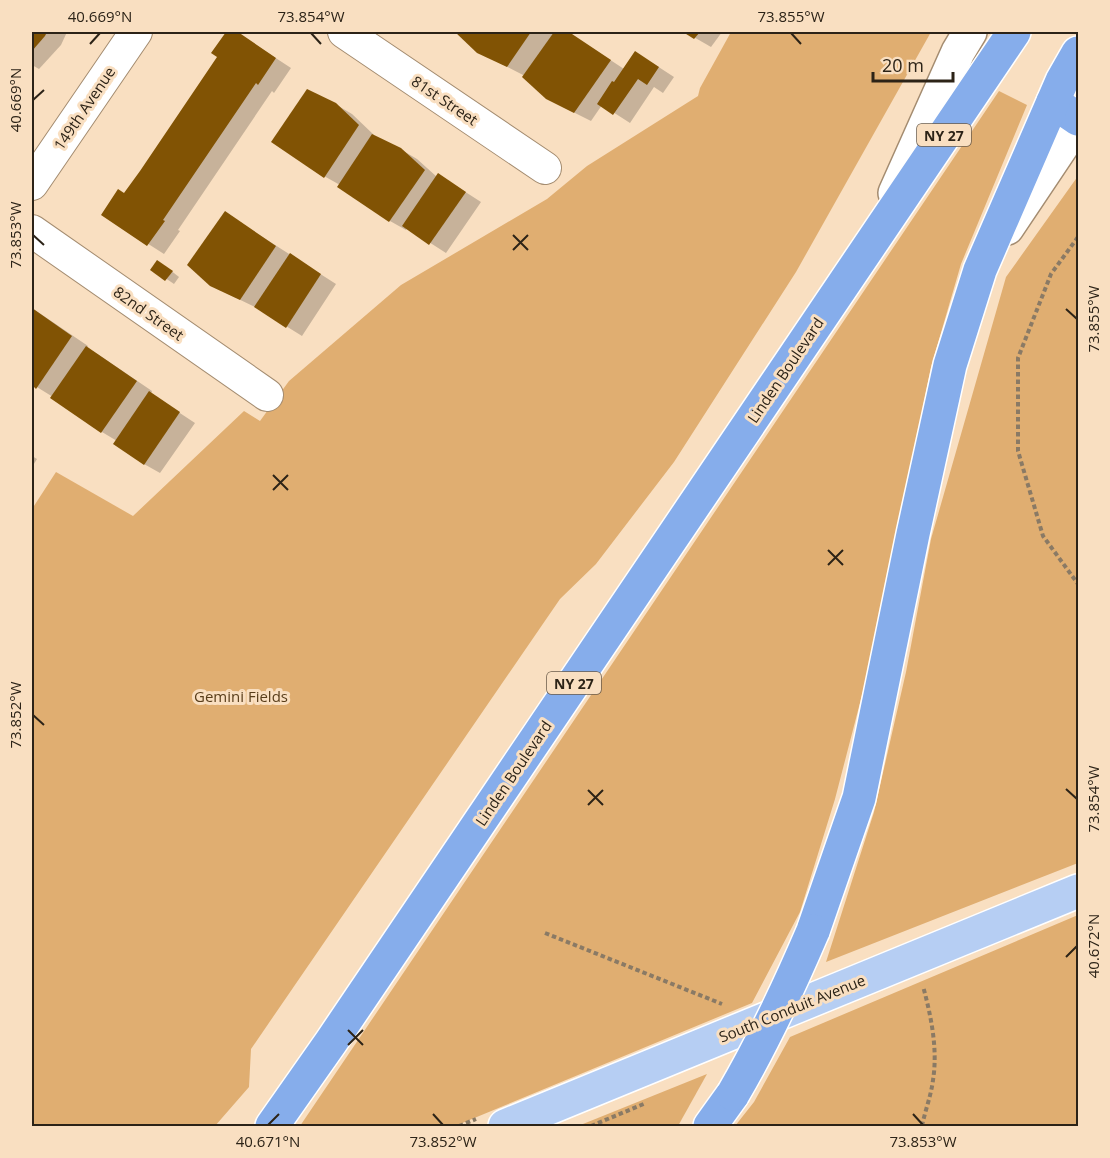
<svg xmlns="http://www.w3.org/2000/svg" width="1110" height="1158" viewBox="0 0 1110 1158" font-family="'Open Sans',sans-serif">
<style>
.green{fill:#e0ae71}
.shadow{fill:#0003}
.building{fill:#815304}
.lines{fill:none;stroke-linecap:round;stroke-linejoin:round}
.street-casing{stroke:#a48c70;stroke-width:34}
.secondary-casing{stroke:#a48c70;stroke-width:36}
.primary-casing{stroke:#fff;stroke-width:36}
.highway-casing{stroke:#fff;stroke-width:36}
.path{stroke:#8a7a65;stroke-width:4;stroke-dasharray:4.5 3;stroke-linecap:butt}
.street{stroke:#fff;stroke-width:32}
.secondary{stroke:#fff;stroke-width:33}
.primary{stroke:#b6cef3;stroke-width:33}
.highway{stroke:#86adeb;stroke-width:33}
.highway-bridge-casing{stroke:#fff;stroke-width:36;stroke-linecap:butt}
.highway-bridge{stroke:#86adeb;stroke-width:33}
.ticks{fill:none;stroke:#2c2317;stroke-width:2}
.labels{text-anchor:middle;dominant-baseline:central;stroke-width:6;stroke-linejoin:round;paint-order:stroke}
.shield{fill:#f9dfc1;stroke:#6a5b4a;stroke-width:1.5}
.shield-label{font-size:14px;font-weight:bold;fill:#2c2317}
.street-label{font-size:15px;fill:#2c2317;stroke:#f9dfc1}
.park-label{font-size:15px;fill:#583d1a;stroke:#f9dfc1}
.neatline{fill:none;stroke:#2c2317;stroke-width:2}
.ticks-label{font-size:15px;text-anchor:middle;fill:#2c2317}
</style>
<rect width="100%" height="100%" fill="#f9dfc1"/>
<g class="green">
<path d="M 731,32 L 931,32 L 796,272 L 674,462 L 596,564 L 560,599 L 251,1049 L 249,1087 L 215,1126 L 32,1126 L 32,509 L 56,472 L 133,516 L 244,411 L 260,421 L 289,381 L 401,285 L 547,199 L 587,166 L 698,96 L 700,88 Z"/>
<path d="M 999,91 L 1027,105 L 961,264 L 931,367 L 897,536 L 868,672 L 835,799 L 800,912 L 752,1003 L 455,1126 L 300,1126 Z"/>
<path d="M 1078,176 L 1078,863 L 826,962 L 874,812 L 906,672 L 931,539 L 1006,277 Z"/>
<path d="M 1078,915 L 1078,1126 L 735,1126 L 754,1102 L 790,1037 Z"/>
<path d="M 707,1074 L 678,1126 L 578,1126 Z"/>
</g>
<g class="shadow">
<path d="M 32,32 L 67,32 L 61,45 L 39,69 L 32,65 Z"/>
<path d="M 228,32 L 236,32 L 291,68 L 274,93 L 272,91 L 178,230 L 180,231 L 164,254 L 103,215 L 125,195 L 219,57 L 213,53 Z"/>
<path d="M 457,32 L 568,32 L 624,69 L 651,62 L 674,77 L 663,93 L 654,87 L 630,123 L 602,105 L 591,121 L 563,107 L 525,76 L 478,52 Z"/>
<path d="M 685,32 L 722,32 L 711,47 Z"/>
<path d="M 335,104 L 352,114 L 374,135 L 373,137 L 400,149 L 417,159 L 437,177 L 439,175 L 481,202 L 446,253 L 407,228 L 406,230 L 390,221 L 339,187 L 340,185 L 324,176 Z"/>
<path d="M 225,213 L 336,284 L 302,336 L 257,308 L 228,294 Z"/>
<path d="M 165,266 L 179,277 L 174,284 L 152,269 Z"/>
<path d="M 32,308 L 88,346 L 87,348 L 102,357 L 152,391 L 151,394 L 195,423 L 160,473 L 144,464 L 117,441 L 102,432 L 52,398 L 53,397 L 32,384 Z"/>
<path d="M 32,456 L 37,459 L 32,467 Z"/>
</g>
<g class="building">
<path d="M 32,32 L 47,32 L 45,36 L 32,51 Z"/>
<path d="M 226,32 L 238,32 L 276,58 L 258,85 L 256,83 L 163,220 L 165,221 L 147,246 L 101,215 L 118,189 L 124,193 L 140,171 L 217,57 L 211,53 Z"/>
<path d="M 455,32 L 531,32 L 507,67 L 477,53 Z"/>
<path d="M 554,32 L 569,32 L 611,60 L 574,113 L 546,99 L 522,77 Z"/>
<path d="M 683,32 L 700,32 L 694,39 Z"/>
<path d="M 635,51 L 659,67 L 647,85 L 638,79 L 613,115 L 597,104 L 612,81 L 614,82 Z"/>
<path d="M 307,89 L 336,103 L 359,125 L 324,178 L 271,142 Z"/>
<path d="M 372,134 L 401,148 L 425,170 L 389,222 L 337,187 Z"/>
<path d="M 438,173 L 466,192 L 429,245 L 402,226 Z"/>
<path d="M 225,211 L 276,246 L 240,300 L 210,286 L 187,265 Z"/>
<path d="M 290,253 L 321,274 L 286,328 L 254,307 Z"/>
<path d="M 157,260 L 173,271 L 165,281 L 150,270 Z"/>
<path d="M 32,308 L 72,336 L 36,389 L 32,385 Z"/>
<path d="M 86,346 L 137,381 L 101,433 L 50,398 Z"/>
<path d="M 149,391 L 180,412 L 144,465 L 113,444 Z"/>
</g>
<g class="lines">
<defs>
<g id="street">
<path d="M 344,32 L 545,168"/>
<path d="M 32,184 L 136,32"/>
<path d="M 32,231 L 267,395"/>
</g>
<g id="secondary">
<path d="M 895,193 L 958,52 L 970,32"/>
<path d="M 1007,228 L 1078,122"/>
</g>
<path id="primary" d="M 505,1126 L 1078,891"/>
<g id="highway">
<path d="M 1053,102 L 1078,119"/>
<path d="M 813,931 L 859,798 L 913,534 L 950,365 L 980,270 L 1062,81 L 1078,53"/>
<path d="M 272,1126 L 331,1042 L 1014,32"/>
<path d="M 710,1126 L 733,1094"/>
</g>
</defs>
<use href="#street" class="street-casing"/>
<use href="#secondary" class="secondary-casing"/>
<use href="#primary" class="primary-casing"/>
<use href="#highway" class="highway-casing"/>
<g class="path">
<path d="M 1078,237 L 1051,274 L 1018,358 L 1018,451 L 1043,536 L 1078,584"/>
<path d="M 545,933 L 722,1004"/>
<path d="M 459,1126 L 476,1119"/>
<path d="M 591,1126 L 646,1103"/>
<path d="M 922,1126 C 925,1111 931,1096 933,1080 C 938,1049 931,1016 923,986"/>
</g>
<use href="#street" class="street"/>
<use href="#secondary" class="secondary"/>
<use href="#primary" class="primary"/>
<use href="#highway" class="highway"/>
<defs>
<path id="highway-bridge" d="M 733,1094 C 764,1041 789,987 813,931"/>
</defs>
<use href="#highway-bridge" class="highway-bridge-casing"/>
<use href="#highway-bridge" class="highway-bridge"/>
</g>
<path class="ticks" d="M 311,33 L 321,44M 791,33 L 801,44M 90,44 L 100,33M 33,100 L 44,90M 33,235 L 44,245M 513,235 L 528,250M 513,250 L 528,235M 1066,309 L 1077,319M 273,475 L 288,490M 273,490 L 288,475M 828,550 L 843,565M 828,565 L 843,550M 33,715 L 44,725M 1066,789 L 1077,799M 588,790 L 603,805M 588,805 L 603,790M 1066,957 L 1077,946M 348,1030 L 363,1045M 348,1045 L 363,1030M 433,1114 L 443,1125M 913,1114 L 923,1125M 268,1125 L 279,1114"/>
<g class="labels">
<g class="shield">
<rect x="917" y="124" width="54" height="22" rx="4.5"/>
<rect x="547" y="672" width="54" height="22" rx="4.5"/>
</g>
<g class="shield-label">
<text x="944" y="135">NY 27</text>
<text x="574" y="683">NY 27</text>
</g>
<g class="street-label">
<text transform="translate(445 100) rotate(34)">81st Street</text>
<text transform="translate(84 108) rotate(-56)">149th Avenue</text>
<text transform="translate(149 313) rotate(35)">82nd Street</text>
<text transform="translate(785 370) rotate(-56)">Linden Boulevard</text>
<text transform="translate(513 773) rotate(-56)">Linden Boulevard</text>
<text transform="translate(792 1008) rotate(-22)">South Conduit Avenue</text>
</g>
<g class="park-label">
<text x="241" y="696">Gemini Fields</text>
</g>
</g>
<rect width="1110" height="1158" fill="none" stroke="#f9dfc1" stroke-width="66"/>
<path d="M873 72v9h80v-9" fill="none" stroke="#2c2317" stroke-width="3"/>
<text x="882" y="72" font-size="18" fill="#2c2317" stroke="#f9dfc1" stroke-width="4.5" paint-order="stroke">20 m</text>
<rect x="33" y="33" width="1044" height="1092" class="neatline"/>
<g class="ticks-label">
<text x="100" y="22">40.669°N</text>
<text x="311" y="22">73.854°W</text>
<text x="791" y="22">73.855°W</text>
<text transform="translate(16 100) rotate(-90)" y="5">40.669°N</text>
<text transform="translate(16 235) rotate(-90)" y="5">73.853°W</text>
<text transform="translate(1094 319) rotate(-90)" y="5">73.855°W</text>
<text transform="translate(16 715) rotate(-90)" y="5">73.852°W</text>
<text transform="translate(1094 799) rotate(-90)" y="5">73.854°W</text>
<text transform="translate(1094 946) rotate(-90)" y="5">40.672°N</text>
<text x="268" y="1147">40.671°N</text>
<text x="443" y="1147">73.852°W</text>
<text x="923" y="1147">73.853°W</text>
</g>
</svg>
